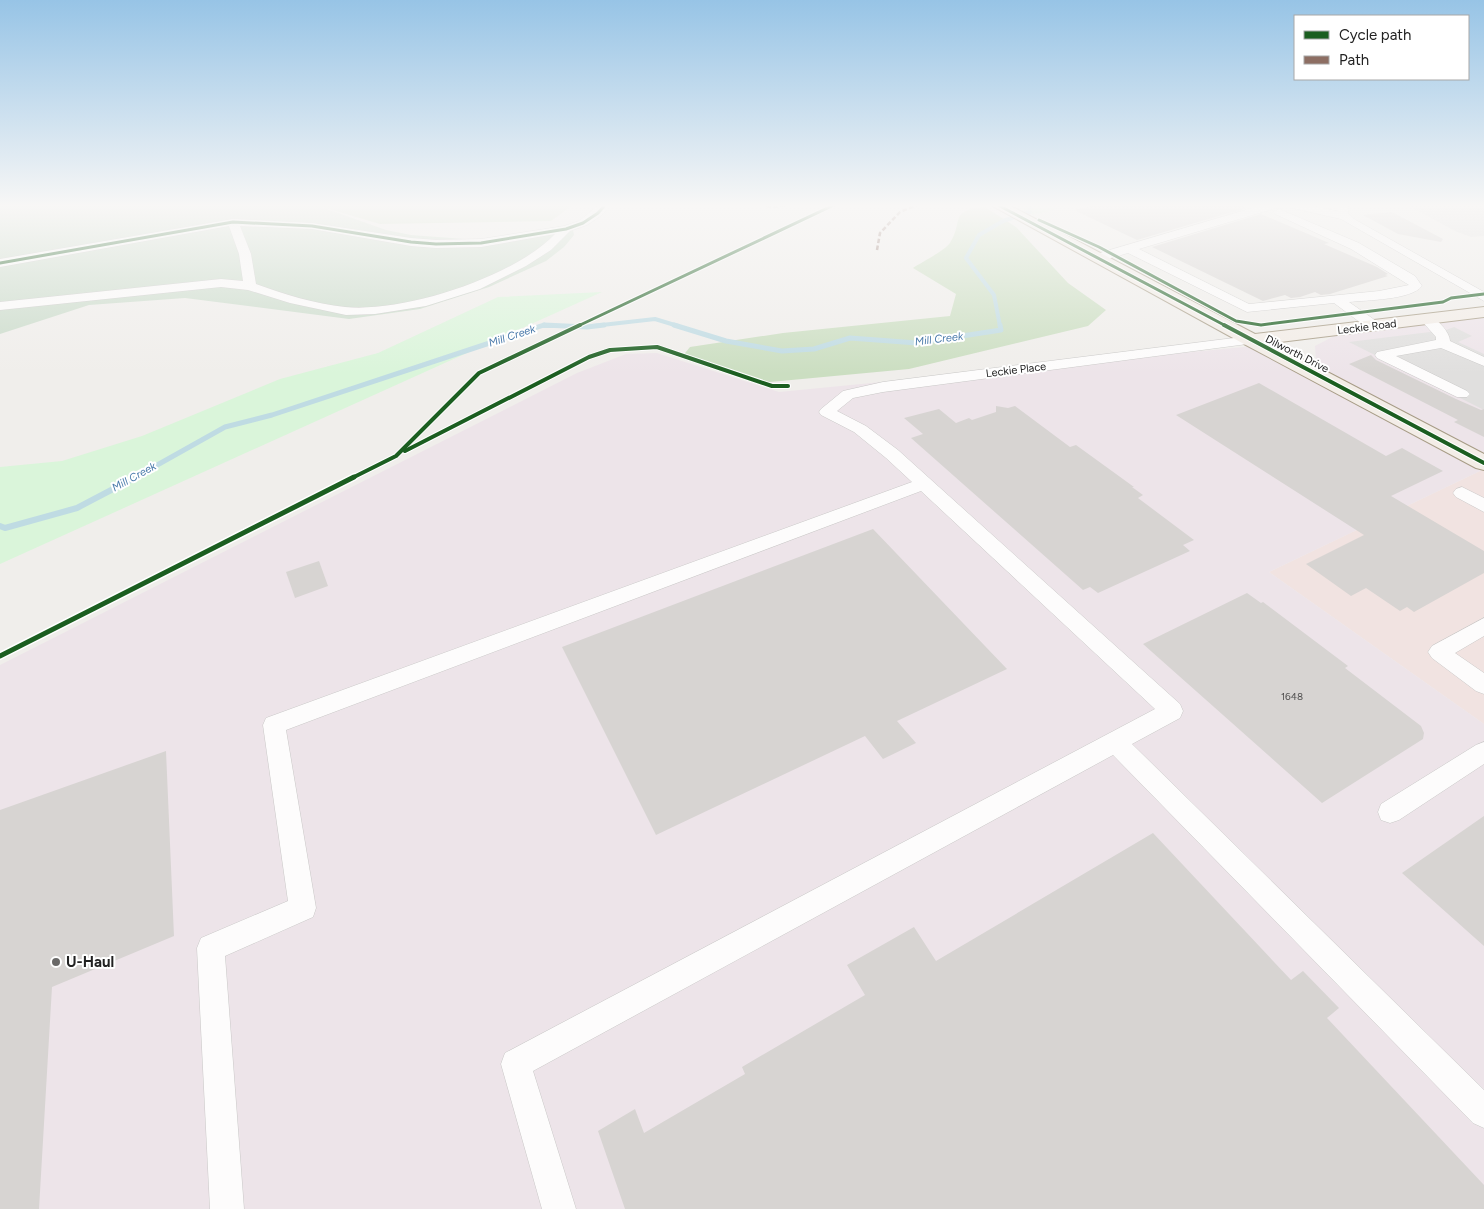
<svg xmlns="http://www.w3.org/2000/svg" width="1484" height="1209" viewBox="0 0 1484 1209" font-family="Figtree,sans-serif">
<style>
.commercial{fill:#f1e3e1}
.industrial{fill:#ede4e9}
.forest{fill:#cbdec1}
.cemetery{fill:#cadbca}
.park{fill:#daf5da}
.parking{fill:#e0dfde}
.lines{fill:none;stroke-linecap:round;stroke-linejoin:round}
.stream-far2{stroke:#bfdbe3;stroke-width:4}
.stream-far1{stroke:#bfdbe3;stroke-width:5}
.stream{stroke:#bfdbe3;stroke-width:6}
.building{fill:#d7d4d2}
.minor-casing{stroke:#c9c8c7;stroke-width:1}
.major-casing{stroke:#a79c86;stroke-width:2}
.minor{fill:#fdfcfc;fill-rule:evenodd}
.major{fill:#f3ede7;fill-rule:evenodd}
.quiet{stroke:#8d6e63;stroke-width:2.5;stroke-dasharray:4.5 2.5;stroke-linecap:butt}
.cycleway-far2-casing{stroke:#fff;stroke-width:5}
.cycleway-far1-casing{stroke:#fff;stroke-width:6}
.cycleway-casing{stroke:#fff;stroke-width:8}
.cycleway-far2{stroke:#1b5e20;stroke-width:3}
.cycleway-far1{stroke:#1b5e20;stroke-width:4}
.cycleway{stroke:#1b5e20;stroke-width:5}
.poi-dot{fill:#6a6968;stroke:#fff;stroke-width:2}
.labels{text-anchor:middle;dominant-baseline:central;stroke-width:4;stroke-linejoin:round;paint-order:stroke}
.number-label{font-size:10px;fill:#4f4e4e}
.far-street-label{font-size:11px;fill:#222;stroke:#fff}
.far-water-label{font-size:11px;font-style:italic;fill:#4a7aab;stroke:#fff}
.near-poi-label{font-size:15px;font-weight:bold;fill:#222;stroke:#fff;text-anchor:start}
</style>
<rect width="100%" height="100%" fill="#f0eeeb"/>
<path class="commercial" d="M 1482,470 L 1484,471 L 1484,724 L 1269,572 Z"/>
<g class="industrial">
<path d="M 1484,316 L 1484,457 L 1331,378 L 1316,362 L 1315,346 L 1336,335 Z"/>
<path d="M 1254,346 L 1482,470 L 1269,572 L 1484,724 L 1484,1209 L 0,1209 L 0,665 L 577,373 L 626,354 L 657,353 L 779,392 Z"/>
</g>
<g class="forest">
<path d="M 312,204 L 574,204 L 551,221 L 380,224 Z"/>
<path d="M 985,207 L 1016,227 L 1068,283 L 1106,310 L 1088,326 L 909,369 L 758,383 L 681,358 L 690,347 L 783,333 L 950,316 L 956,294 L 913,268 C 922,262 944,251 950,243 C 964,222 948,210 985,207 Z"/>
</g>
<path class="cemetery" d="M 0,204 L 313,204 L 386,230 L 411,235 L 478,240 L 562,226 L 573,230 L 574,235 L 564,247 L 546,261 L 489,287 L 420,309 L 349,319 L 185,298 L 89,305 L 0,334 Z"/>
<g class="park">
<path d="M 1014,204 L 1074,204 L 1033,215 Z"/>
<path d="M 602,292 L 0,564 L 0,467 L 62,461 L 142,436 L 280,379 L 378,353 L 498,297 Z"/>
</g>
<g class="parking">
<path d="M 1405,204 L 1484,204 L 1484,236 L 1471,237 L 1455,231 Z"/>
<path d="M 1454,327 L 1472,336 L 1458,342 L 1484,354 L 1484,410 L 1349,342 L 1446,330 Z"/>
</g>
<g class="lines">
<g class="stream-far2">
<path d="M 540,326 L 571,326"/>
<path d="M 593,326 L 655,319 L 678,326"/>
<path d="M 1000,326 L 994,295 L 966,258 L 979,235 L 1003,221 L 1030,212 L 1029,204"/>
</g>
<g class="stream-far1">
<path d="M 544,325 L 587,327 L 604,325"/>
<path d="M 674,325 L 726,341 L 782,351 L 814,349 L 850,338 L 917,343 L 1001,330 L 1000,325"/>
<path d="M 134,478 L 225,427 L 272,415 L 544,325"/>
</g>
<path class="stream" d="M 0,526 L 5,528 L 77,508 L 136,477"/>
</g>
<g class="building">
<path d="M 1099,204 L 1237,204 L 1246,208 L 1137,240 L 1074,210 Z"/>
<path d="M 1392,212 L 1443,239 L 1441,242 L 1398,234 L 1363,215 Z"/>
<path d="M 1261,214 L 1329,243 L 1324,244 L 1377,267 L 1388,274 L 1385,275 L 1388,276 L 1330,294 L 1321,295 L 1315,292 L 1300,297 L 1291,298 L 1285,295 L 1263,301 L 1152,247 Z"/>
<path d="M 1371,355 L 1376,360 L 1456,399 L 1481,410 L 1484,409 L 1484,437 L 1454,422 L 1458,420 L 1349,364 Z"/>
<path d="M 1259,383 L 1386,456 L 1402,448 L 1443,471 L 1391,496 L 1484,551 L 1484,573 L 1414,612 L 1407,607 L 1400,611 L 1366,588 L 1351,596 L 1306,564 L 1364,535 L 1176,415 Z"/>
<path d="M 996,406 L 1008,408 L 1015,406 L 1070,447 L 1076,445 L 1134,487 L 1132,487 L 1143,495 L 1138,498 L 1194,540 L 1183,545 L 1190,551 L 1098,593 L 1090,587 L 1083,590 L 911,438 L 923,434 L 904,418 L 939,409 L 956,423 L 969,418 L 972,420 L 996,412 Z"/>
<path d="M 873,529 L 1007,669 L 897,721 L 916,743 L 883,759 L 865,736 L 656,835 L 562,647 Z"/>
<path d="M 319,561 L 328,586 L 295,598 L 286,572 Z"/>
<path d="M 1247,593 L 1261,603 L 1263,602 L 1348,666 L 1345,668 L 1421,726 L 1424,733 L 1423,739 L 1322,803 L 1143,644 Z"/>
<path d="M 166,751 L 174,936 L 52,987 L 39,1209 L 0,1209 L 0,810 Z"/>
<path d="M 1484,816 L 1484,946 L 1402,873 Z"/>
<path d="M 1153,833 L 1291,980 L 1303,971 L 1339,1008 L 1327,1018 L 1484,1185 L 1484,1209 L 625,1209 L 598,1131 L 635,1109 L 644,1133 L 745,1074 L 742,1067 L 865,995 L 847,965 L 914,927 L 936,961 Z"/>
</g>
<g class="lines">
<defs>
<g id="minor">
<path d="M 600,204 L 611,204 L 602,215 L 587,225 L 570,231 L 551,250 L 526,266 L 480,289 L 426,306 L 375,314 L 346,315 L 290,303 L 248,290 L 221,287 L 0,310 L 0,302 L 221,279 L 243,281 L 239,254 L 229,226 L 0,267 L 0,259 L 233,219 L 312,223 L 411,238 L 436,240 L 481,239 L 564,226 L 579,221 ZM 240,226 L 312,229 L 411,246 L 436,248 L 481,247 L 555,234 C 514,277 404,313 345,307 C 315,304 284,294 256,284 L 251,254 Z"/>
<path d="M 1266,204 L 1305,204 L 1336,211 L 1340,204 L 1348,204 L 1348,213 L 1354,219 L 1484,292 L 1484,301 L 1341,219 L 1288,207 L 1276,208 L 1139,249 L 1249,304 L 1379,291 L 1409,285 L 1351,249 L 1275,214 L 1273,212 L 1279,209 L 1359,243 L 1415,276 L 1422,286 C 1411,300 1367,300 1349,302 L 1379,323 L 1381,326 L 1379,329 L 1369,329 L 1334,303 L 1247,312 L 1128,253 L 1097,262 L 1091,258 L 1093,255 Z"/>
<path d="M 1427,315 C 1436,317 1450,332 1450,341 L 1484,357 L 1484,366 L 1441,348 L 1396,356 L 1467,391 L 1470,394 L 1467,397 L 1457,397 L 1377,358 L 1375,355 L 1377,352 L 1382,351 L 1436,340 L 1436,337 L 1420,319 Z"/>
<path d="M 1250,336 L 1255,337 L 1257,340 L 1255,343 L 883,392 L 853,398 L 837,411 L 866,426 L 898,450 L 1180,704 L 1183,711 L 1180,718 L 1132,744 L 1484,1090 L 1484,1128 L 1473,1123 L 1113,755 L 533,1071 L 576,1209 L 542,1209 L 501,1064 L 505,1053 L 1155,709 L 921,491 L 286,730 L 316,908 L 313,917 L 225,956 L 244,1209 L 210,1209 L 197,948 L 201,938 L 288,901 L 263,725 L 266,718 L 912,482 L 886,458 L 854,432 L 821,415 L 819,412 L 821,409 L 843,391 L 883,382 Z"/>
<path d="M 1462,487 L 1484,498 L 1484,512 L 1456,497 L 1453,493 L 1456,489 Z"/>
<path d="M 1484,618 L 1484,636 L 1455,653 L 1484,673 L 1484,694 L 1476,691 L 1432,658 L 1428,652 L 1432,646 Z"/>
<path d="M 1484,742 L 1484,764 L 1399,820 L 1390,823 L 1381,820 L 1378,812 L 1381,804 L 1476,745 Z"/>
</g>
<path id="major" d="M 989,204 L 1007,204 L 1255,334 L 1484,307 L 1484,317 L 1272,343 L 1484,454 L 1484,470 L 1476,468 L 1244,344 Z"/>
</defs>
<use href="#minor" class="minor-casing"/>
<use href="#major" class="major-casing"/>
<use href="#minor" class="minor"/>
<use href="#major" class="major"/>
<g class="quiet">
<path d="M 760,204 L 772,207 L 793,204"/>
<path d="M 877,250 L 880,233 L 900,212 L 919,204"/>
</g>
<defs>
<g id="cycleway-far2">
<path d="M 996,204 L 1226,326"/>
<path d="M 1039,220 L 1099,247 L 1236,321 L 1261,325 L 1443,302 L 1451,298 L 1484,294"/>
<path d="M 0,263 L 233,222 L 312,226 L 411,242 L 436,244 L 481,243 L 566,229 L 583,223 L 598,213 L 606,204"/>
<path d="M 578,326 L 836,204"/>
</g>
<g id="cycleway-far1">
<path d="M 1224,325 L 1484,463"/>
<path d="M 405,451 L 589,357 L 610,350 L 657,347 L 772,386 L 788,386"/>
<path d="M 352,478 L 396,456 L 479,373 L 580,325"/>
</g>
<path id="cycleway" d="M 0,656 L 354,477"/>
</defs>
<use href="#cycleway-far2" class="cycleway-far2-casing"/>
<use href="#cycleway-far1" class="cycleway-far1-casing"/>
<use href="#cycleway" class="cycleway-casing"/>
<use href="#cycleway-far2" class="cycleway-far2"/>
<use href="#cycleway-far1" class="cycleway-far1"/>
<use href="#cycleway" class="cycleway"/>
</g>
<linearGradient id="sky" x2="0" y2="1"><stop stop-color="#97c4e6"/><stop offset="0.55" stop-color="#f8f7f6"/><stop offset="1" stop-color="#f8f7f6" stop-opacity="0"/></linearGradient>
<rect width="1484" height="374" fill="url(#sky)"/>
<circle class="poi-dot" cx="56" cy="962" r="5"/>
<g class="labels">
<g class="number-label">
<text x="1292" y="696">1648</text>
</g>
<g class="far-street-label">
<text transform="translate(1367 327) rotate(-7)">Leckie Road</text>
<text transform="translate(1297 354) rotate(27)">Dilworth Drive</text>
<text transform="translate(1016 370) rotate(-7)">Leckie Place</text>
</g>
<g class="far-water-label">
<text transform="translate(512 336) rotate(-18)">Mill Creek</text>
<text transform="translate(939 339) rotate(-7)">Mill Creek</text>
<text transform="translate(134 477) rotate(-29)">Mill Creek</text>
</g>
<g class="near-poi-label">
<text x="66" y="962">U-Haul</text>
</g>
</g>
<rect x="1294" y="15" width="175" height="65" fill="#ffffff" stroke="#a7a7a7"/>
<rect x="1304" y="31" width="25" height="8" fill="#1b5e20" stroke="#a7a7a7"/>
<text x="1339" y="40" font-size="15" fill="#222222">Cycle path</text>
<rect x="1304" y="56" width="25" height="8" fill="#8d6e63" stroke="#a7a7a7"/>
<text x="1339" y="65" font-size="15" fill="#222222">Path</text>
</svg>
